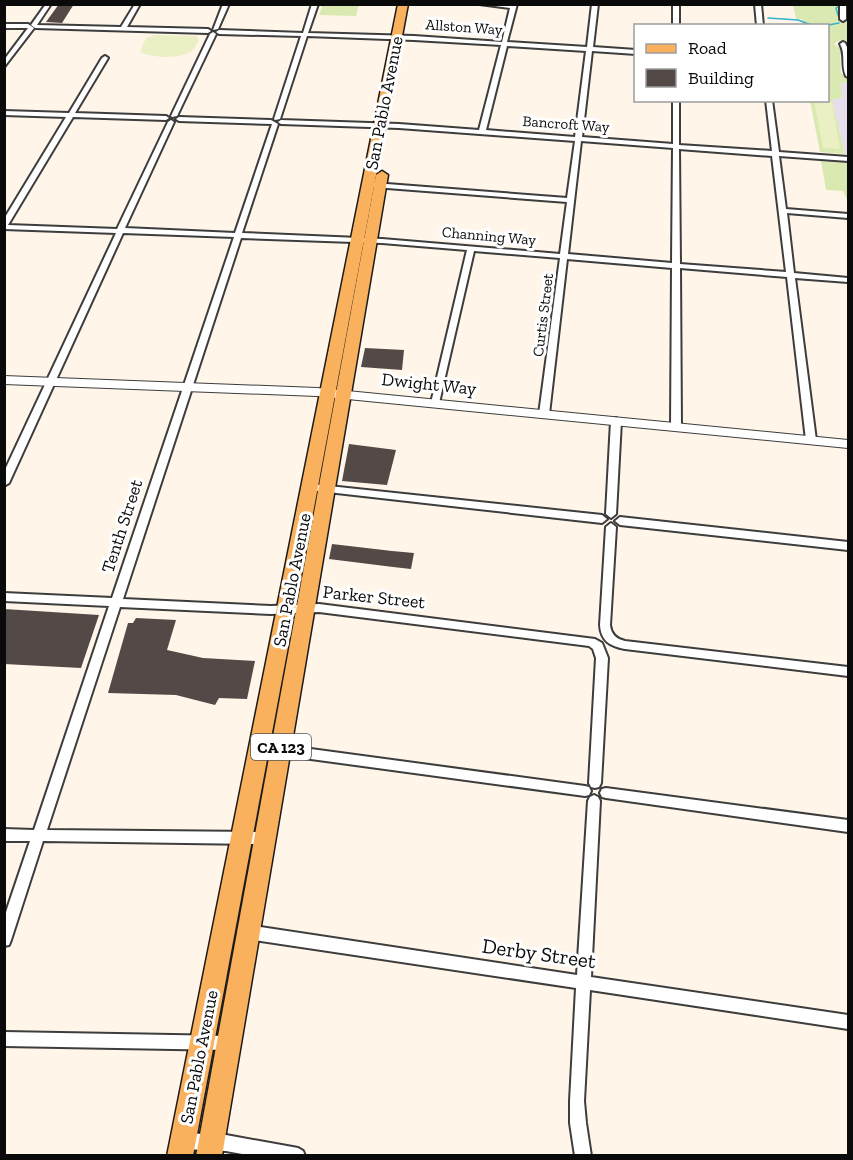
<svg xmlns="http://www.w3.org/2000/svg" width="853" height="1160" viewBox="0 0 853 1160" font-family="'Zilla Slab',serif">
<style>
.industrial{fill:#e6deea}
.green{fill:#dae8b2}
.pitch{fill:#eaf0c4}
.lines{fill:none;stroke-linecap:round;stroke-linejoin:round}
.stream{stroke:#33b2ce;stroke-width:1.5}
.building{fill:#534947}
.minor-casing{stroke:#3d3d3d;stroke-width:4}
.tertiary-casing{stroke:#3d3d3d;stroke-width:2}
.primary-casing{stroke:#1b1b1b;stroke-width:3}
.minor{fill:#fff;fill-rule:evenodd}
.tertiary{fill:#fff;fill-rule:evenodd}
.primary{fill:#fab15d;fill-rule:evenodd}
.labels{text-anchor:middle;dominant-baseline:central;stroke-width:6;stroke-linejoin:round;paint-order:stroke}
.far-street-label{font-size:15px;fill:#0a0a0a;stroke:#fff}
.shield{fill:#fff;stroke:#545454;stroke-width:1.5}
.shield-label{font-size:16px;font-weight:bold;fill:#0a0a0a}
.street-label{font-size:18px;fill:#0a0a0a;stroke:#fff}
.near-street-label{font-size:21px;fill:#0a0a0a;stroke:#fff}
</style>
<rect width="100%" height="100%" fill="#fff5e8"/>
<path class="industrial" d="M 839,82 L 848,83 L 848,154 L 845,154 L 832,100 L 843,97 Z"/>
<g class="green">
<path d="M 323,4 L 359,4 L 359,5 L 356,16 L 319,15 Z"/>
<path d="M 793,5 L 839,5 L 840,15 L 837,19 L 847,21 L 848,41 L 838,41 L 834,44 L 840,48 L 841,73 L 848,79 L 848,83 L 840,83 L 843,97 L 832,100 L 845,154 L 820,152 L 810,101 L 828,100 L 828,26 L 803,25 L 802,19 L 796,19 Z"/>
<path d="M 821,161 L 848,163 L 848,201 L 843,191 L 826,190 Z"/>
</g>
<g class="pitch">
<path d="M 155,35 L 197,36 L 199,40 C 197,43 196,46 194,49 C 184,60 151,58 140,52 L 146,38 Z"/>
<path d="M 814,101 L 832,102 L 840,149 L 823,148 Z"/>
</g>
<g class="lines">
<g class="stream">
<path d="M 838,15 L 836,8 L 839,6"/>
<path d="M 768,18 L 798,20 L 814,26"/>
<path d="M 823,26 L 839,23"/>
</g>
</g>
<g class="building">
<path d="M 59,4 L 74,4 L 62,23 L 46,22 Z"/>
<path d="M 365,348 L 404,350 L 402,370 L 361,367 Z"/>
<path d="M 349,444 L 396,450 L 387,485 L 342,481 Z"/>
<path d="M 332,544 L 392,551 L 414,553 L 411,569 L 393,567 L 329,559 Z"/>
<path d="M 4,609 L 99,615 L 81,668 L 4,664 Z"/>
<path d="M 136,618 L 176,620 L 167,650 L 203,658 L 255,661 L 247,699 L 219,698 L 215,705 L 176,695 L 108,693 L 128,623 L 133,623 Z"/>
</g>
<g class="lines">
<defs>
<g id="minor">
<path d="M 46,4 L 51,4 L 37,25 L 121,27 L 135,4 L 140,4 L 127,27 L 208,29 L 211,31 L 208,33 L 35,28 L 31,25 Z"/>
<path d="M 223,4 L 229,4 L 218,29 L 213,30 Z"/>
<path d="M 312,4 L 318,4 L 308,33 L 414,36 L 502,42 L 510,8 L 479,4 L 517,4 L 507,42 L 587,47 L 592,4 L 598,4 L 593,47 L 636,50 L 636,54 L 592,51 L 582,137 L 673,144 L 673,100 L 679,100 L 679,145 L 772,151 L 766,100 L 772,100 L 779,152 L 848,157 L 848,161 L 779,156 L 786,209 L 848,214 L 848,218 L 787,213 L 794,273 L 848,278 L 848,282 L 795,278 L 816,440 L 811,443 L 806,440 L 787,277 L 680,268 L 681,427 L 676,430 L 671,427 L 672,268 L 567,259 L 549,414 L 544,417 L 539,414 L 560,258 L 474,251 L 439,403 L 435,406 L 431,403 L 467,250 L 382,243 L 241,238 L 123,599 L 271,606 L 319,604 L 595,639 L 602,643 L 608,658 L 601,783 L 599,787 L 595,788 L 591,787 L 589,783 L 596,658 L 593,649 L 589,646 L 319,612 L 271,614 L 120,607 L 47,830 L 265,832 L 269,834 L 271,838 L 269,842 L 265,844 L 43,841 L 11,940 L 9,945 L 4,946 L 4,918 L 30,841 L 4,841 L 4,829 L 34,830 L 109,606 L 4,601 L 4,593 L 112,598 L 234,237 L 123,233 L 9,483 L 4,486 L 4,472 L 116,233 L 4,229 L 4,219 L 66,117 L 4,115 L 4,111 L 69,113 L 102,58 L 105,56 L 108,58 L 75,113 L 166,116 L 169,118 L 166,120 L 73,117 L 8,225 L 117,229 L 168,122 L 171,120 L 174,122 L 125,228 L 235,233 L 272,124 L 179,121 L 176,119 L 179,117 L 271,120 L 278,124 L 242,233 L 382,239 L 560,254 L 567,202 L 374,187 L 370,185 L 374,183 L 567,198 L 575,141 L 399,128 L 281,124 L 278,122 L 281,120 L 399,124 L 479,130 L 501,45 L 414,40 L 307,36 L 280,119 L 275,120 L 274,119 L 301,36 L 219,34 L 216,32 L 219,30 L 303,33 ZM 507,46 L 586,51 L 575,137 L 486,130 ZM 581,141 L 673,148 L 672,263 L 568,254 ZM 679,149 L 772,156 L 786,272 L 680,264 Z"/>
<rect x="673" y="4" width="6" height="22"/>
<path d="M 755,4 L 761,4 L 763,26 L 757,26 Z"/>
<path d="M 840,4 L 846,4 L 846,19 L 843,21 L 840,19 Z"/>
<path d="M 4,24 L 28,24 L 34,28 L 4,67 L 4,60 L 28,28 L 4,28 Z"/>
<path d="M 213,32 L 216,34 L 177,116 L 172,117 L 171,116 L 210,34 Z"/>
<path d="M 843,42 L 845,43 L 848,49 L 848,77 L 846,76 C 841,66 846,54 840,44 Z"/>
<path d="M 616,418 L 621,421 L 616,514 L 611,518 L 606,514 L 611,421 Z"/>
<path d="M 310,484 L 602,515 L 607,519 L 602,523 L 310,490 L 305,487 Z"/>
<path d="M 620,517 L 848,542 L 848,550 L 620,525 L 615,521 Z"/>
<path d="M 611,523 L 616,527 L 610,625 C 611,634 616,639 625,641 L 848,667 L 848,676 L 625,649 C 610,646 601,641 600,625 L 606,527 Z"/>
<path d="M 259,745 L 296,747 L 585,786 L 589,787 L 591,791 L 589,795 L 585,796 L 296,757 L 259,755 L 255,754 L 253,750 L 255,746 Z"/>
<path d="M 606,788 L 848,820 L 848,832 L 606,798 L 602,797 L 600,793 L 602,789 Z"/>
<path d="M 594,795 L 598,797 L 600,801 L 591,977 L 848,1015 L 848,1029 L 590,990 L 584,1101 L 586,1123 L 591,1156 L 575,1156 L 570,1123 L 570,1101 L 576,988 L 247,939 L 242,937 L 240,932 L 242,927 L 247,925 L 577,975 L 588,801 L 590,797 Z"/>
<path d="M 4,1032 L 229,1036 L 234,1038 L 236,1043 L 234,1048 L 229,1050 L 4,1046 Z"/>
<path d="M 183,1133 L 226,1135 L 298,1148 L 303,1151 L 305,1156 L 253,1156 L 226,1151 L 183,1149 L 178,1146 L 175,1141 L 178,1136 Z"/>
</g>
<path id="tertiary" d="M 4,376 L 317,388 L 848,440 L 848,448 L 317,396 L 4,384 Z"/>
<g id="primary">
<path d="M 398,4 L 408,4 L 193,1156 L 167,1156 Z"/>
<path d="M 382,171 L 388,175 L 222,1156 L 196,1156 L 376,175 Z"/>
</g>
</defs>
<use href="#minor" class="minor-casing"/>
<use href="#tertiary" class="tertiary-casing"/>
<use href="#primary" class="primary-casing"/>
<use href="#minor" class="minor"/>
<use href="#tertiary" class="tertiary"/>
<use href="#primary" class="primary"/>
</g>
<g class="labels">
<g class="far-street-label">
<text transform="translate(464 27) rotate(4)">Allston Way</text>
<text transform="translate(566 124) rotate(4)">Bancroft Way</text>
<text transform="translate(489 236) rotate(5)">Channing Way</text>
<text transform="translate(543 315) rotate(-83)">Curtis Street</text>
</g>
<rect class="shield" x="251" y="734" width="60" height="26" rx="4.5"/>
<g class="shield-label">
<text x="281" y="747">CA 123</text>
</g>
<g class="street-label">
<text transform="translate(384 103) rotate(-79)">San Pablo Avenue</text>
<text transform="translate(429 384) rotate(6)">Dwight Way</text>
<text transform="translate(122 526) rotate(-72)">Tenth Street</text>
<text transform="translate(292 580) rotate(-79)">San Pablo Avenue</text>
<text transform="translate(374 597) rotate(6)">Parker Street</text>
<text transform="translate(199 1057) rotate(-79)">San Pablo Avenue</text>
</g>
<g class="near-street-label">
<text transform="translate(539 953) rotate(8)">Derby Street</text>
</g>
</g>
<rect width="853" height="1160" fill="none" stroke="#0a0a0a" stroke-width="12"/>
<rect x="634" y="24" width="195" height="78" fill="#ffffff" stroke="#9d9d9d" stroke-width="1.5"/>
<rect x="646" y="44" width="30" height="9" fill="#fab15d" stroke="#9d9d9d" stroke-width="1.5"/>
<text x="688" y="54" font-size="18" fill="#0a0a0a">Road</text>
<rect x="646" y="69" width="30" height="18" fill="#534947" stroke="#9d9d9d" stroke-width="1.5"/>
<text x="688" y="84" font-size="18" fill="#0a0a0a">Building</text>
</svg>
